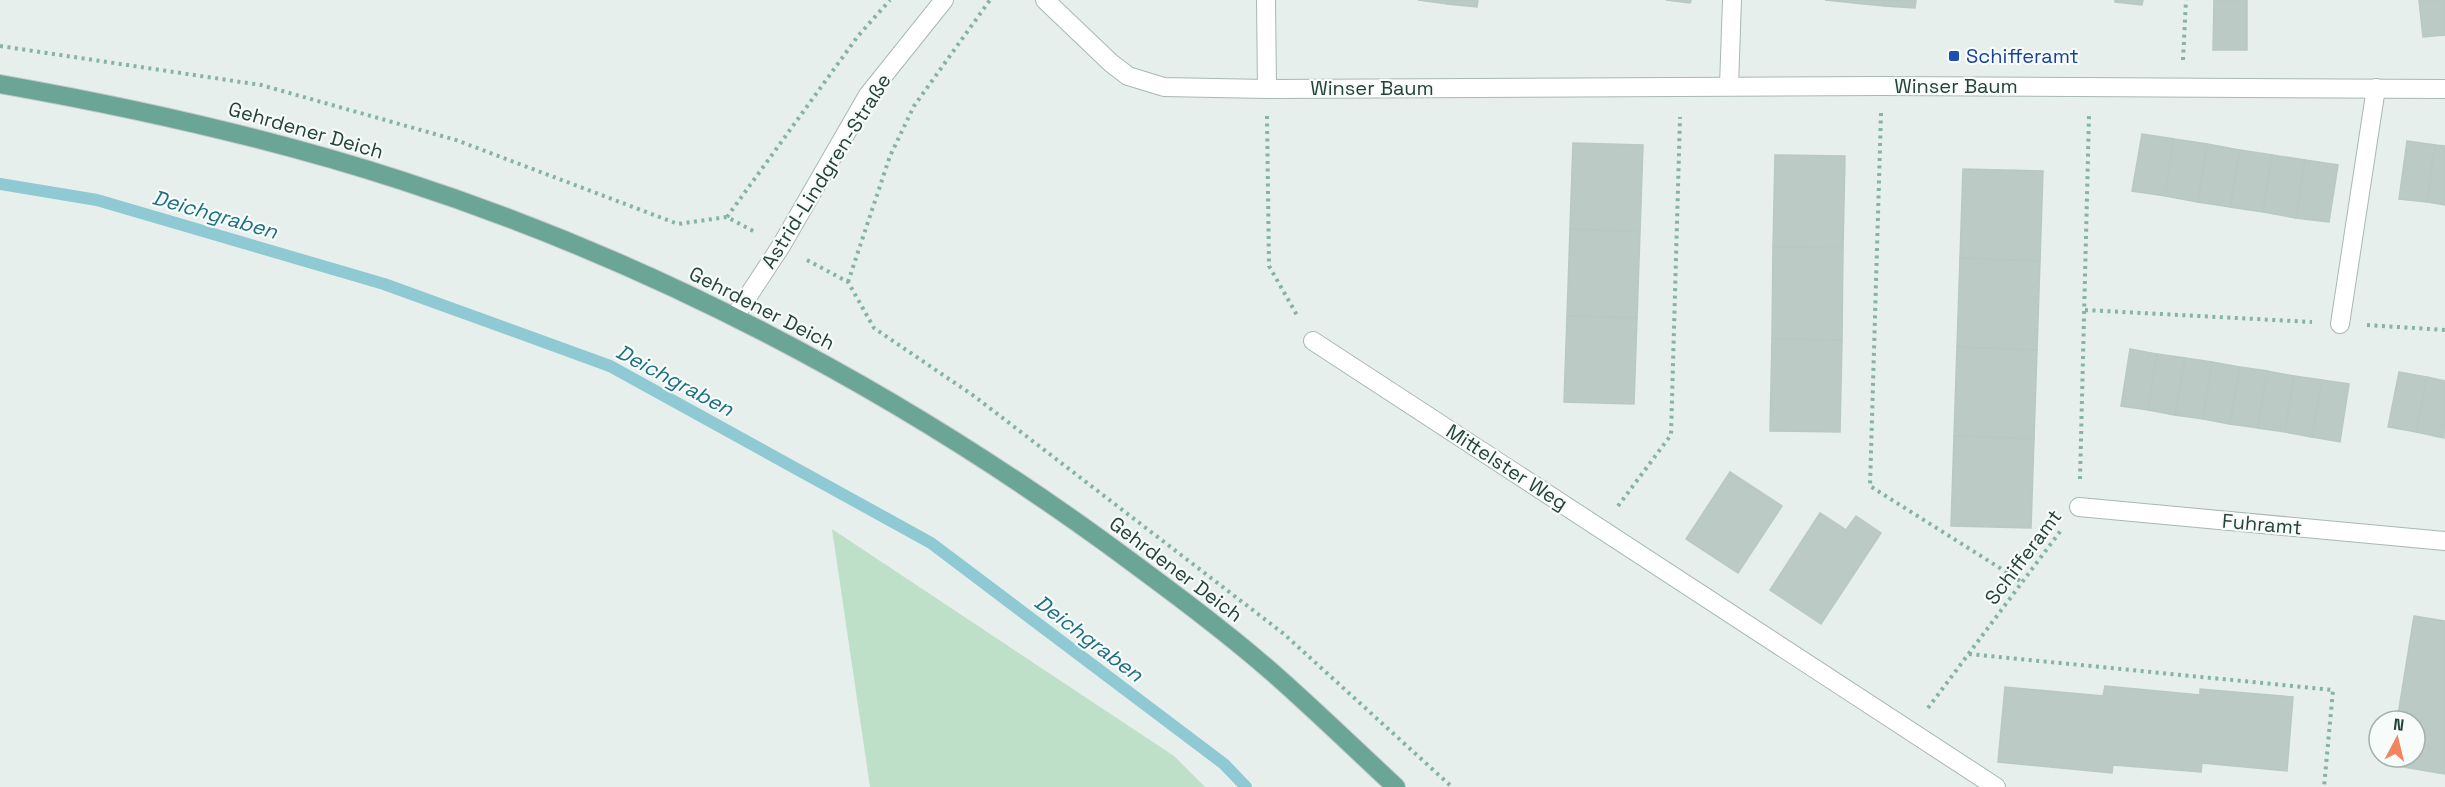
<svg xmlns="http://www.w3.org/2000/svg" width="2445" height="787" font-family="'Space Grotesk',sans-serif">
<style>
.green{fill:#bfe0c8}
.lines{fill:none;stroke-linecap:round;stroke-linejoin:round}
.stream{stroke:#8ec9d4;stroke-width:12}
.building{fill:#bbcac4;stroke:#b8c9c2;stroke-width:1.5}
.minor-casing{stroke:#a8b8b2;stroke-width:20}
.major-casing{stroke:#c2cac8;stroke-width:20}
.path{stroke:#86b3a5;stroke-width:4;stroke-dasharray:3 4.5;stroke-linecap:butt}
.minor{stroke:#fff;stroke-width:18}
.major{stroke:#6aa596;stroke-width:18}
.transit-dot{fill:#1a4fb4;stroke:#f7fbf9;stroke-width:2}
.labels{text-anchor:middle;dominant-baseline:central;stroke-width:4.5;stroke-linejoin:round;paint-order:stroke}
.transit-label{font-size:20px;fill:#164399;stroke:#f7fbf9;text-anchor:start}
.street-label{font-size:20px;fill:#24423a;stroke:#f7fbf9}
.water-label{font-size:21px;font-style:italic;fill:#1c6f80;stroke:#f7fbf9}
</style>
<rect width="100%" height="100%" fill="#e6efeb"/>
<path class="green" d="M832,529L1174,756L1205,787H870Z"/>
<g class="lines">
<path class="stream" d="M0,184L97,200L384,284L610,366L931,543L1224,764L1246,787"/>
</g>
<g class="building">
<path d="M1418,0H1447V4Z"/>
<path d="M1447,0H1478L1477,7L1447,4Z"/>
<path d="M1666,0H1691L1690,3Z"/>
<path d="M1825,0H1854V3Z"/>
<path d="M1854,0H1885L1884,6L1854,3Z"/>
<path d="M1885,0H1916L1915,8L1884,6Z"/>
<path d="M2115,0H2143L2142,5L2115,2Z"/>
<path d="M2214,0H2247V50H2213Z"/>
<path d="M2419,0H2445V35L2423,37Z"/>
<path d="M2142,134L2174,139L2165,196L2132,191Z"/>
<path d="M2174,139L2207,144L2198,202L2165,196Z"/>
<path d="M2407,141L2435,145L2427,202L2399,199Z"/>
<path d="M1573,143L1643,145L1640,232L1570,229Z"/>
<path d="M2207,144L2240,150L2230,207L2198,202Z"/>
<path d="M2435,145L2445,146V205L2427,202Z"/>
<path d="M2240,150L2272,155L2263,212L2230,207Z"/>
<path d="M1775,155L1845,156L1843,248L1773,247Z"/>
<path d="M2272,155L2305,160L2296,218L2263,212Z"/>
<path d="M2305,160L2338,165L2329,222L2296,218Z"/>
<path d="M1963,169L2043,171L2040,261L1960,258Z"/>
<path d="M1570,229L1640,232L1637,318L1567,316Z"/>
<path d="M1773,247L1843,248L1842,340L1772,339Z"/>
<path d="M1960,258L2040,261L2037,350L1957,347Z"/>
<path d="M1567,316L1637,318L1634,404L1564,402Z"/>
<path d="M1772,339L1842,340L1840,432L1770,431Z"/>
<path d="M1957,347L2037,350L2034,439L1954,436Z"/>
<path d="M2130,349L2157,354L2148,410L2121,406Z"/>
<path d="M2157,354L2185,358L2175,415L2148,410Z"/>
<path d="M2185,358L2212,362L2203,419L2175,415Z"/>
<path d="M2212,362L2240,367L2230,424L2203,419Z"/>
<path d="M2240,367L2267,371L2258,428L2230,424Z"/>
<path d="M2267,371L2294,376L2285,432L2258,428Z"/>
<path d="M2399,372L2427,377L2416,432L2388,427Z"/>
<path d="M2294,376L2322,380L2312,437L2285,432Z"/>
<path d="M2427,377L2445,381L2444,438L2416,432Z"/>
<path d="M2322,380L2349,384L2340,442L2312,437Z"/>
<path d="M1954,436L2034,439L2031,528L1951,526Z"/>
<path d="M1730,472L1782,506L1738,573L1686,539Z"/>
<path d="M1820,513L1846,530L1856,516L1881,533L1821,624L1770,590Z"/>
<path d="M2414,616L2445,621V774L2391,765L2392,757H2415V721H2397Z"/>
<path d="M2105,686L2200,695V689L2293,697L2287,771L2202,763L2201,772L2113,765L2112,773L1998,762L2005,687L2103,696Z"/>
</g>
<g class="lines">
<g class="minor-casing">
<g id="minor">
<path d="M1045,0L1111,63L1128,76L1164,87L1267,89L1882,86L2445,89"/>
<path d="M1266,0L1267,89"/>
<path d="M1729,86L1732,0"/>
<path d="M735,316L781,246L868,95L944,0"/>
<path d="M2340,324L2376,88"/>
<path d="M1313,341L1996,787"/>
<path d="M2079,507L2445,541"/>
</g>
</g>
<g class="major-casing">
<path id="major" d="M0,84C136,108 271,138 403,181C653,262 890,387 1103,541C1160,583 1219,626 1273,673C1315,710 1355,749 1396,787"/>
</g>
<g class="path">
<path d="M0,46L261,85L456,140L678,224L727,217L755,232"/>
<path d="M2183,60L2186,0"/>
<path d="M1881,113L1870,486L2022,582"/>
<path d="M1267,116L1269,266L1298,317"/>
<path d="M727,217L858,36L890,0"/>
<path d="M807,260L848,282L874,328L974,396L1284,634L1452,787"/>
<path d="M848,282L890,156L914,106L990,0"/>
<path d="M2085,310L2312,322"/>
<path d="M2367,325L2445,330"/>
<path d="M2080,479L2089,115"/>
<path d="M1618,506L1671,435L1680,117"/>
<path d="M1969,654L2333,690L2324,787"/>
<path d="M1928,708L2062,529"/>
</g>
<use href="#minor" class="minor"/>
<use href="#major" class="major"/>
</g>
<rect class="transit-dot" x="1948" y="50" width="12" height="12" rx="3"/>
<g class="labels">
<g class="transit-label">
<text x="1966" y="56">Schifferamt</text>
</g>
<g class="street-label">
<text x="1956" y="86">Winser Baum</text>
<text x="1372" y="88">Winser Baum</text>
<text transform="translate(306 130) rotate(16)">Gehrdener Deich</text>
<text transform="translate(826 171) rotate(-58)">Astrid-Lindgren-Straße</text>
<text transform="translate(762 308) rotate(27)">Gehrdener Deich</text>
<text transform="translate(1507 467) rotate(33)">Mittelster Weg</text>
<text transform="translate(2262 524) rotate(5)">Fuhramt</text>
<text transform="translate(2023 557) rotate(-53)">Schifferamt</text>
<text transform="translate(1176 569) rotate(37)">Gehrdener Deich</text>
</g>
<g class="water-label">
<text transform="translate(215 214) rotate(16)">Deichgraben</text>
<text transform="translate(675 380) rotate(28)">Deichgraben</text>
<text transform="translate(1089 638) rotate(37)">Deichgraben</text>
</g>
</g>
<g transform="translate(2397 739) rotate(7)"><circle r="28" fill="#f7fbf9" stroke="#a3b1ad" stroke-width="1.5"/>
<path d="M0-4.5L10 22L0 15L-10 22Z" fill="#f4845f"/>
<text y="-9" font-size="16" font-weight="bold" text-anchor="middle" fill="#24423a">N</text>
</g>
</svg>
